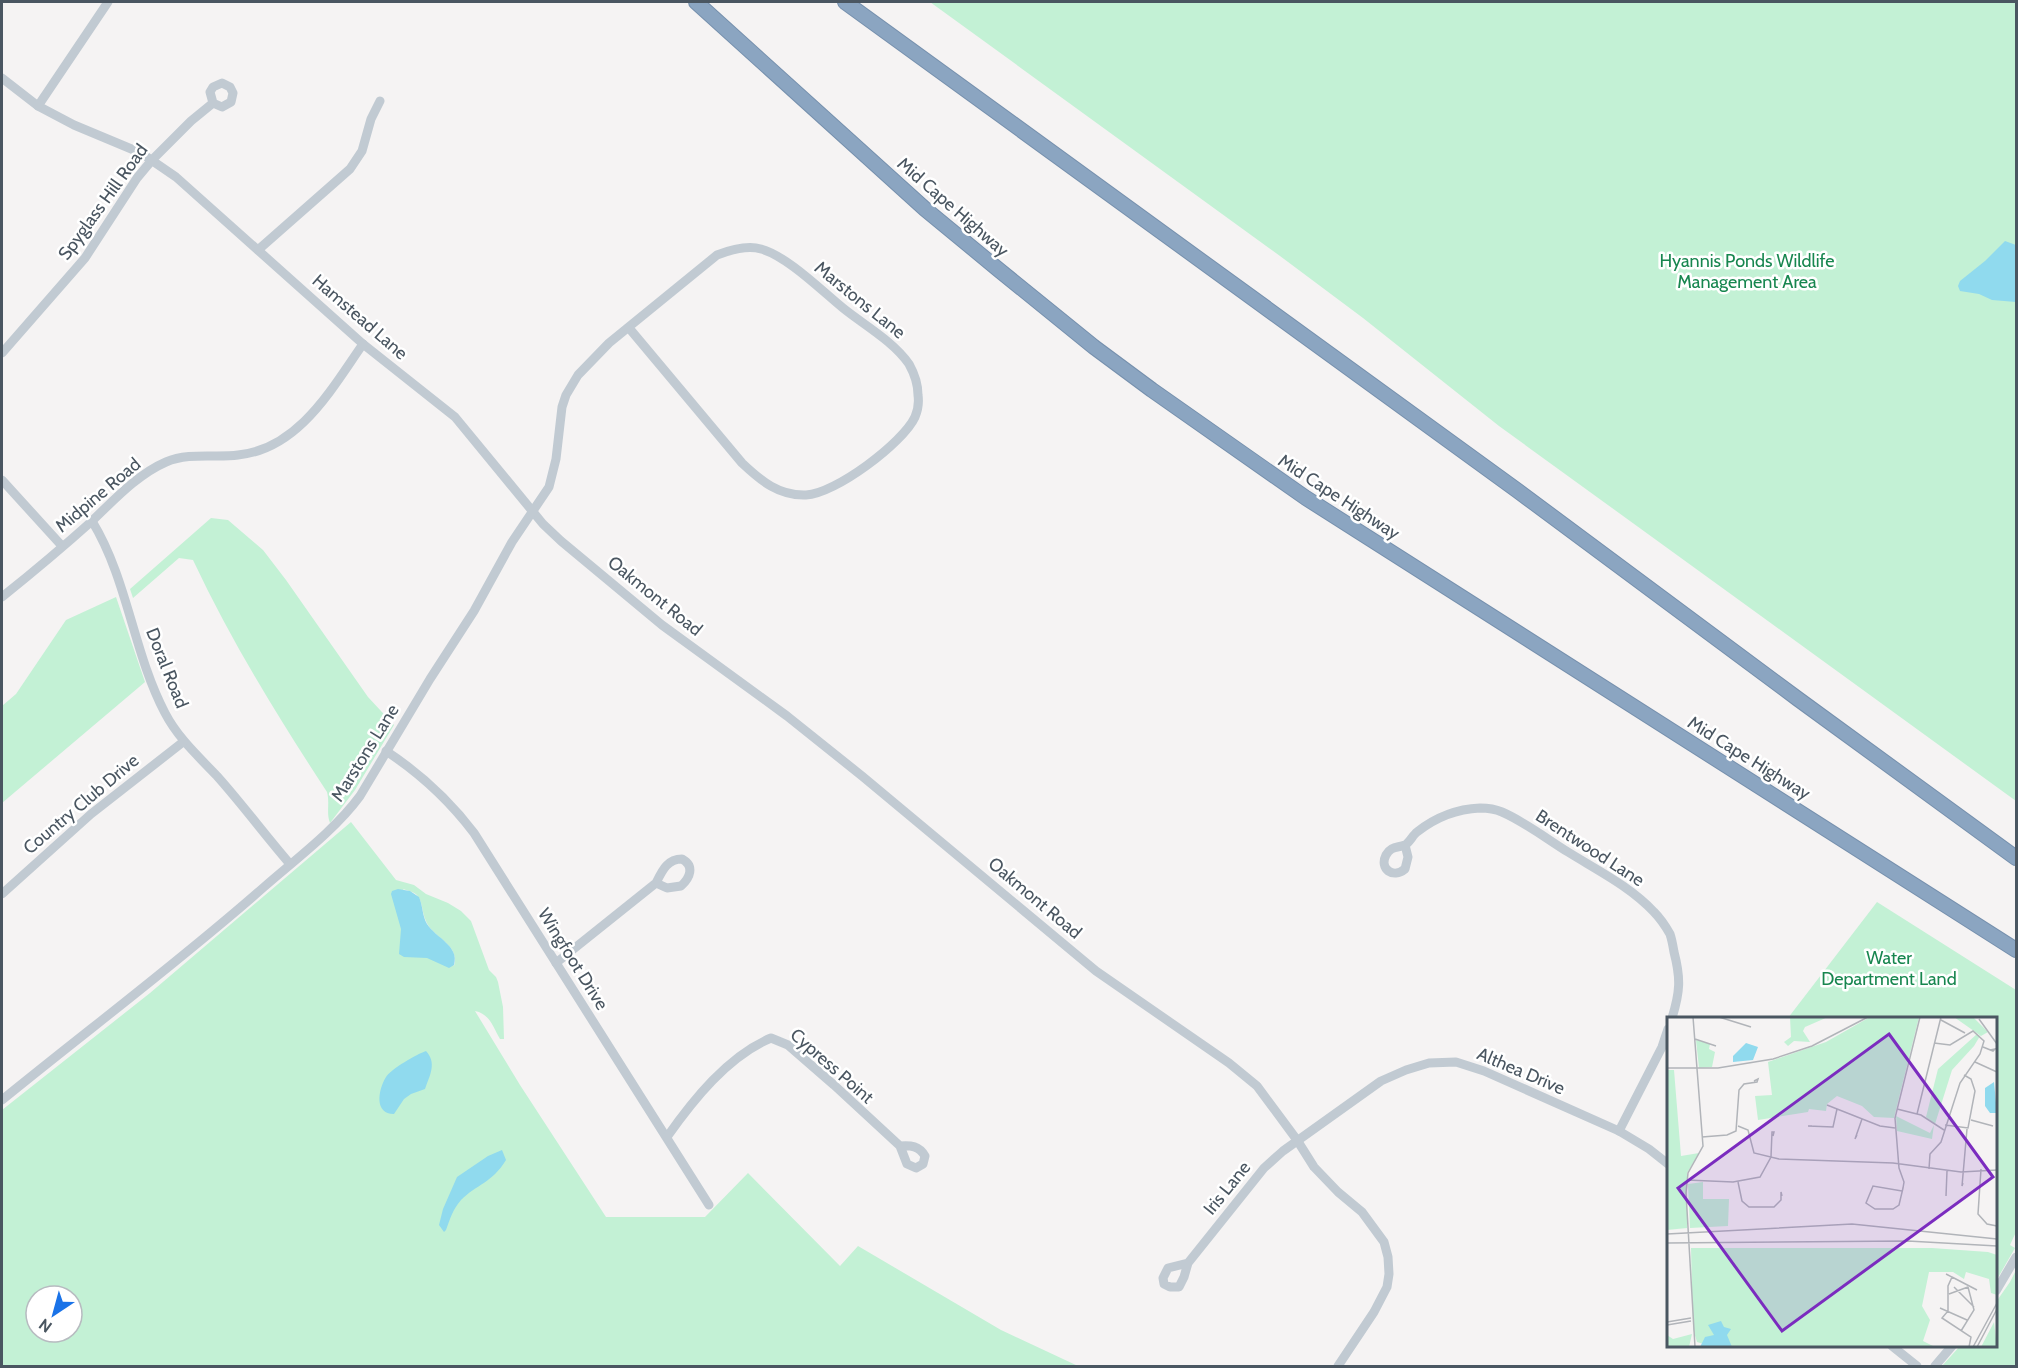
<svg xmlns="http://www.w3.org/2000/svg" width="2018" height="1368" font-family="Cabin,sans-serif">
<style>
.green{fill:#c3f1d5;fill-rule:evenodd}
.water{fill:#90daee}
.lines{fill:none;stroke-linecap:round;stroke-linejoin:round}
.highway-casing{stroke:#7690ad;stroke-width:16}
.minor{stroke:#c1cad2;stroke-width:9}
.highway{stroke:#8ba5c1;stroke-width:14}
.labels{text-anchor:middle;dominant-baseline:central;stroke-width:5;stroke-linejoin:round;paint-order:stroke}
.street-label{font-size:18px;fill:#4a5661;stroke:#fff}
.park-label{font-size:18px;fill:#17864f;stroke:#fff}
.inset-road{fill:none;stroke:#b1b4b9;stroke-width:1.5}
.view{fill:#7b2cbf;fill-opacity:0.15;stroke:#7b2cbf;stroke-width:3}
.inset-edge{fill:none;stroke:#4a5661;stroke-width:3}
</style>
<rect width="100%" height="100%" fill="#f5f3f3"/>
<g class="green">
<path d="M930,2H2016V801L1499,426L1363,318L1280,256Z"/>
<path d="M211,518L228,520L263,550L286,580L368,697L394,725L355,790L330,823C326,813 330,803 327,792C278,717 231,641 193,560L179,558L133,598L130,589Z"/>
<path d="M116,597L145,682L2,803V706L16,694L66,620Z"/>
<path d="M351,822L396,880L414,885L426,894L448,903L461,911L471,921L489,970L496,977L498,982L503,1007L504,1039H500C493,1027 490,1014 475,1011L520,1085L606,1217H705L748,1173L840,1266L858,1246L1001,1330L1078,1366H2V1110L150,993ZM403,889C409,891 416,892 419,898C423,905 422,915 428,925C437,939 460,946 454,966ZM36,1296H72V1332H36Z"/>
<path d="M1877,902L2016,990V1232L2010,1245L2015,1248L1996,1281V1018H1788Z"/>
<path d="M2016,1270V1366H1942L1960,1346H1996V1302L2010,1282Z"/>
</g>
<g class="water">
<path d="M2005,241L2016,245V302L1992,300L1979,294L1960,291L1958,286L1960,281L1985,261Z"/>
<path d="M398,889L410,891L419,897C423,906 422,915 427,924C436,938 460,946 454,965L449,968L427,958L404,957L399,954L401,929L391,894L392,891Z"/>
<path d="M426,1051C437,1063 430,1075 425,1089L411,1094L404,1099L394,1114C374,1114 378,1090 386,1077C391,1069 417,1054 426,1051Z"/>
<path d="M502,1150L506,1160C492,1183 477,1184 461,1200C453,1209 450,1219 446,1230L444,1232L439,1225L443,1209L457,1177L488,1156Z"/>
</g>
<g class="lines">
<g class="highway-casing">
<g id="highway">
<path d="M696,2L925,209L999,270L1094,347L1152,390L1306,498L2016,950"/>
<path d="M845,2L1518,491L1798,699L2016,858"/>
</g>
</g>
<g class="minor">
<path d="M2,78L38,106L74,125L141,153L176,177L363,344L455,417L543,524L561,541L662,625L787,716L862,776L1096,971L1229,1063L1257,1086L1297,1140L1314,1167L1338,1192L1362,1212L1384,1242L1388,1257L1389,1274L1387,1287L1374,1312L1338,1366"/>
<path d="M38,106L108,2"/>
<path d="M258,250L350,169L362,151L371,119L380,101"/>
<path d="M2,353L85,258L137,178L152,160L191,121L213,103L210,92L213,87L222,83L230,87L233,93L231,102L222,107L213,103"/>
<path d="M2,480L62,546"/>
<path d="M92,521C128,580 133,652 165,713C178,738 198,756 217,776C242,804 265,835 290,864"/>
<path d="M2,597C32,573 63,547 92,521C114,500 138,474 166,462C189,452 215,458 238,455C299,449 332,388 363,344"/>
<path d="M386,751C421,774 449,800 474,833L709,1205"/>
<path d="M1405,845L1408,857L1405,869C1393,879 1379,869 1386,855C1391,846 1397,848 1405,845C1409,843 1413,835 1417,832C1436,817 1456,809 1480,808C1487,808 1495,809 1502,812C1525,822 1547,839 1568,852C1597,870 1631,887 1654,912C1660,918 1666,927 1670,934C1672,940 1673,946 1674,952C1681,979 1680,992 1672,1018"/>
<path d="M2,894L91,814L183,742"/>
<path d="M556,963L656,883C662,871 667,859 682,859C695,866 690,878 681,886L667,888L656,883"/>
<path d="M2,1100C89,1029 179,962 264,887C296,859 335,830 360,796L430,679L474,611L512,542L549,487L556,459L562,407L566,395L578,375L609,343L717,255C730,250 747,245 761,249C787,256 822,291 843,308C864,325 893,341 909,364C914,373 918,385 918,395C919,402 918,410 915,417C903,443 835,494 806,495C779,496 761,481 742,463L629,328"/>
<path d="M1619,1131L1662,1047L1668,1029"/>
<path d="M667,1137C693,1100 728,1056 771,1038L788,1045L834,1085L900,1146L907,1164L916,1168L923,1164L925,1156C919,1146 911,1145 900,1146"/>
<path d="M1188,1263L1168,1268L1163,1278L1164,1284L1170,1287H1179L1184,1277L1188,1263L1264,1168L1283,1151L1381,1081L1406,1070L1429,1063L1456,1062L1484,1071L1619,1131L1649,1149L1668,1164"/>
<path d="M1996,1291L2016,1257"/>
<path d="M1892,1346L1917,1366"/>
<path d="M1935,1366L1952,1346"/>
</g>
<use href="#highway" class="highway"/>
</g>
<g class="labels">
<g class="street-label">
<text transform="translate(103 202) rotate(-54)">Spyglass Hill Road</text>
<text transform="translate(953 207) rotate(41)">Mid Cape Highway</text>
<text transform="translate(860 300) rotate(39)">Marstons Lane</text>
<text transform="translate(360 317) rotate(41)">Hamstead Lane</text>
<text transform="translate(98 495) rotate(-40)">Midpine Road</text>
<text transform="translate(1339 497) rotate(33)">Mid Cape Highway</text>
<text transform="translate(655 596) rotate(39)">Oakmont Road</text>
<text transform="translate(167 668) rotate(68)">Doral Road</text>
<text transform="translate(365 753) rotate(-58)">Marstons Lane</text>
<text transform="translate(1749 758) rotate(32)">Mid Cape Highway</text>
<text transform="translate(81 804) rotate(-40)">Country Club Drive</text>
<text transform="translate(1590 848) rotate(33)">Brentwood Lane</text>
<text transform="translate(1035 898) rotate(40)">Oakmont Road</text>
<text transform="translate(573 959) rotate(58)">Wingfoot Drive</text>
<text transform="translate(832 1066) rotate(41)">Cypress Point</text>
<text transform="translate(1521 1071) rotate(23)">Althea Drive</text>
<text transform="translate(1227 1188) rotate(-51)">Iris Lane</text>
</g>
<g class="park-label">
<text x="1747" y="261">Hyannis Ponds Wildlife<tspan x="1747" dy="21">Management Area</tspan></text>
<text x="1889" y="958">Water<tspan x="1889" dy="21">Department Land</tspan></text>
</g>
</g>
<g transform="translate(1667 1017)">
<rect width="330" height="330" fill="#f5f3f3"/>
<path d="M123,0H161L138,10L136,14L143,25L127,24L121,29L117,25L124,20ZM203,0H252L227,101L207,100L195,89L170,79L160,87L159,94L142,92L141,95L91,103L88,79L105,78L101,45L159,25ZM287,0H306L321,15L314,19ZM310,17L313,19L307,29L285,53L268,107L259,100L271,52ZM29,23L43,27L42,32L48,35L45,50L32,51ZM0,53H7L14,139L32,136L20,156V211L0,213ZM229,99L263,116L267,108L265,122L230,114ZM36,165V182H62L61,209L23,211L21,167ZM24,231H265L321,235L330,238V278L324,276L322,262L299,255L297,262L286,255H262L255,289L263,303L256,324L268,330H46L30,325L26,312ZM327,305L330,330H314L325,309ZM25,317L22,330H0V318L6,322Z" fill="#c3f1d5"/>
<path d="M79,26L91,30L86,43L66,45V39ZM327,65L330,96H323L318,89V71ZM54,304L57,310L64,312L60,318L65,330H33L38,320L47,318L41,308Z" fill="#90daee"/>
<path class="inset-road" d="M26,0L36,129L21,156L19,176L28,330M52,0L84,10M312,2L330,27M274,3L298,16M28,22L49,29M316,30L326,34L328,32L323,33M308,45L330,55M0,51H51L106,42L145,29L201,0M160,88L213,109L228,111M230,92L254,98L277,113M250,97L274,0M304,103L326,109M278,108L301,111L308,74L304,62L297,58M71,109L81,113L87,136L112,142L226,146L294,155L330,153M145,109H141L166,110L170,92M190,118L188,122L195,102M35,120L60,118L69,114L72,73L77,67L90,65L91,62L87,64M262,152L263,137L274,125L293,66L313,37L317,24L306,14L283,28L267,26M314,152L311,197L320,207L330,209M20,163L66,165L93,160L104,140L105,115H107L106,119M71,165L75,184L82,190H107L114,183V175L115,179M296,166L295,169L300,112M235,174L206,169L199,186L208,192H226L232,188L236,171L237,165L232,151L228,101L253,0M279,179L280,154M0,217L185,207L330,222M0,226L241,224L330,229M279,257L285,260L281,269V294L275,301L304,320L302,330M285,260L310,273M287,270L307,290M282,277L301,270M273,291L300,303M0,305L24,301M0,308L24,304M294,314L307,293L301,270M306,330L330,286M310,330L330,292"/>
<path class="view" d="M222,17L326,160L115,314L11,171Z"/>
<rect width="330" height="330" class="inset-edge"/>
</g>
<rect width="2018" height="1368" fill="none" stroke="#4a5661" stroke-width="6"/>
<g transform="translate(54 1314) rotate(216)"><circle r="28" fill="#ffffff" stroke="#b7bbc0" stroke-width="1.5"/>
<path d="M0-4.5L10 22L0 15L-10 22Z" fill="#1a73e8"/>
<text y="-9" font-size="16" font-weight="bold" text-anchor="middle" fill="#4a5661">N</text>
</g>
</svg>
